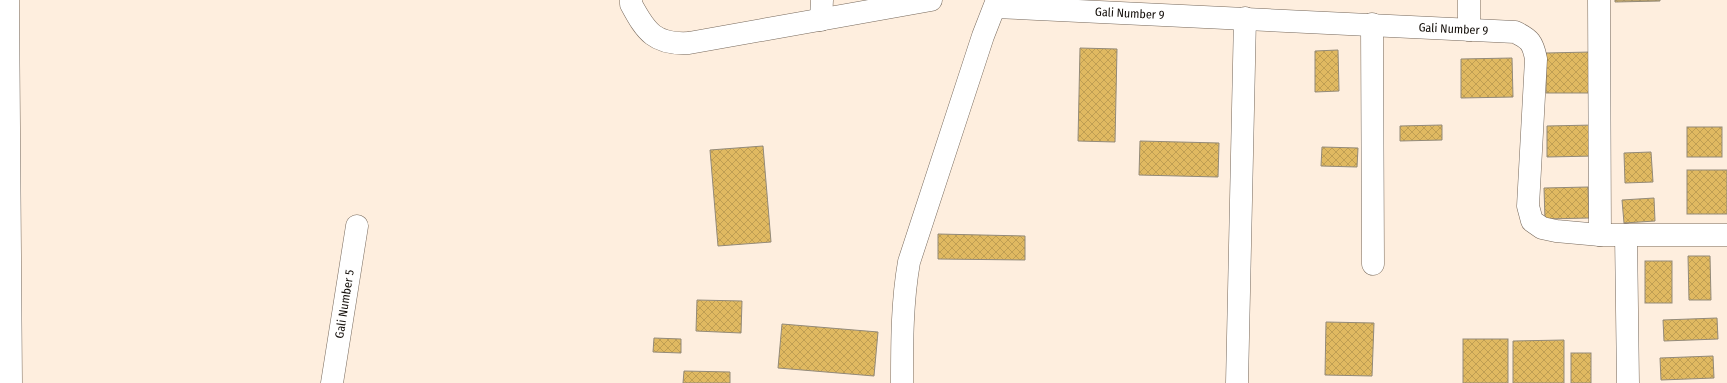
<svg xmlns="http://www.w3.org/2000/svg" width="1727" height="383" font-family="'Fira Sans Condensed',sans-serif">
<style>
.building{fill:url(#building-cross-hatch);stroke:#938a79}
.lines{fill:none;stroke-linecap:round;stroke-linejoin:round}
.minor-casing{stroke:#76685b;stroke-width:23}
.minor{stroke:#fff;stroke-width:22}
.labels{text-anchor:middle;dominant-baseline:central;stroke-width:3;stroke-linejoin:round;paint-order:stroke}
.street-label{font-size:12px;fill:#120d08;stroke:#fefefe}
</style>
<defs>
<pattern id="building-cross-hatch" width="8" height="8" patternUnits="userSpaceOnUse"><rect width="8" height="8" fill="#e0b961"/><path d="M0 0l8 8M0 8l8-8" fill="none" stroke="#bf9e53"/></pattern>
</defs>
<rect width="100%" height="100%" fill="#feeede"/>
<g class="building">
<path d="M1615,0H1660V1L1615,2Z"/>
<path d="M1080,48L1117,49L1115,142L1078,141Z"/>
<path d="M1338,50L1339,91L1315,92V51Z"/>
<path d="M1591,52V93H1546V53Z"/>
<path d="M1512,58L1513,97L1461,98V59Z"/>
<path d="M1442,125V140L1400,141V126Z"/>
<path d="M1594,125L1595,156L1547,157V126Z"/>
<rect x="1687" y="127" width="35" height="30"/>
<path d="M1140,141L1219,143L1218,177L1139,175Z"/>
<path d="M763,146L771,242L718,246L710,150Z"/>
<path d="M1322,147L1358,148L1357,167L1321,166Z"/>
<path d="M1651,152L1653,182L1625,183L1624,153Z"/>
<rect x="1687" y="170" width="40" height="44"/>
<path d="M1588,187L1589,218L1545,219L1544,188Z"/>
<path d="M1654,198L1655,221L1624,223L1622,200Z"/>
<path d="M938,234L1025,236V260L938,259Z"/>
<path d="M1688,256H1710L1711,300H1689Z"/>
<rect x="1645" y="261" width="27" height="42"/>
<path d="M697,300L742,301L741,333L696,331Z"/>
<path d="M1717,318L1718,339L1664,341L1663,320Z"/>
<path d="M1326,322L1374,323L1372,376L1325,375Z"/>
<path d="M782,324L878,332L874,376L778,368Z"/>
<path d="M654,338L681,339V353L653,352Z"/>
<rect x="1463" y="339" width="45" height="44"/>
<path d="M1564,340V383H1513V341Z"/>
<rect x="1571" y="353" width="20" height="30"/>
<path d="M1713,356L1714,378L1661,380L1660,358Z"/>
<path d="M684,371L730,372V383H683Z"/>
</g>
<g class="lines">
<g class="minor-casing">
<g id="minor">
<path d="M8,0L11,383"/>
<path d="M631,0V4C646,32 655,45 689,43L931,0"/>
<path d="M1599,0L1600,235"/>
<path id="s1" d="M995,7L1515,32C1530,39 1533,43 1536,59L1528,206L1532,221L1542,228L1556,231L1600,235H1727"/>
<path d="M821,20L822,0"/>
<path d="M1372,24L1373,264"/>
<path d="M1469,30V0"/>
<path d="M1626,235L1628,383"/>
<path id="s2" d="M332,383L357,226"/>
<path d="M902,383C902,342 902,302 909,262L983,36L997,0"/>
<path d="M1237,383L1245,18"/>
</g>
</g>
<use href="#minor" class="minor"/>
</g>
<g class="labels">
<g class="street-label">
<text stroke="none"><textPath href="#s1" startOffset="135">Gali Number 9</textPath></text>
<text stroke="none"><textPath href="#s1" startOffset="459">Gali Number 9</textPath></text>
<text stroke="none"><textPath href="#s2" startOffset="80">Gali Number 5</textPath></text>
</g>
</g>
</svg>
